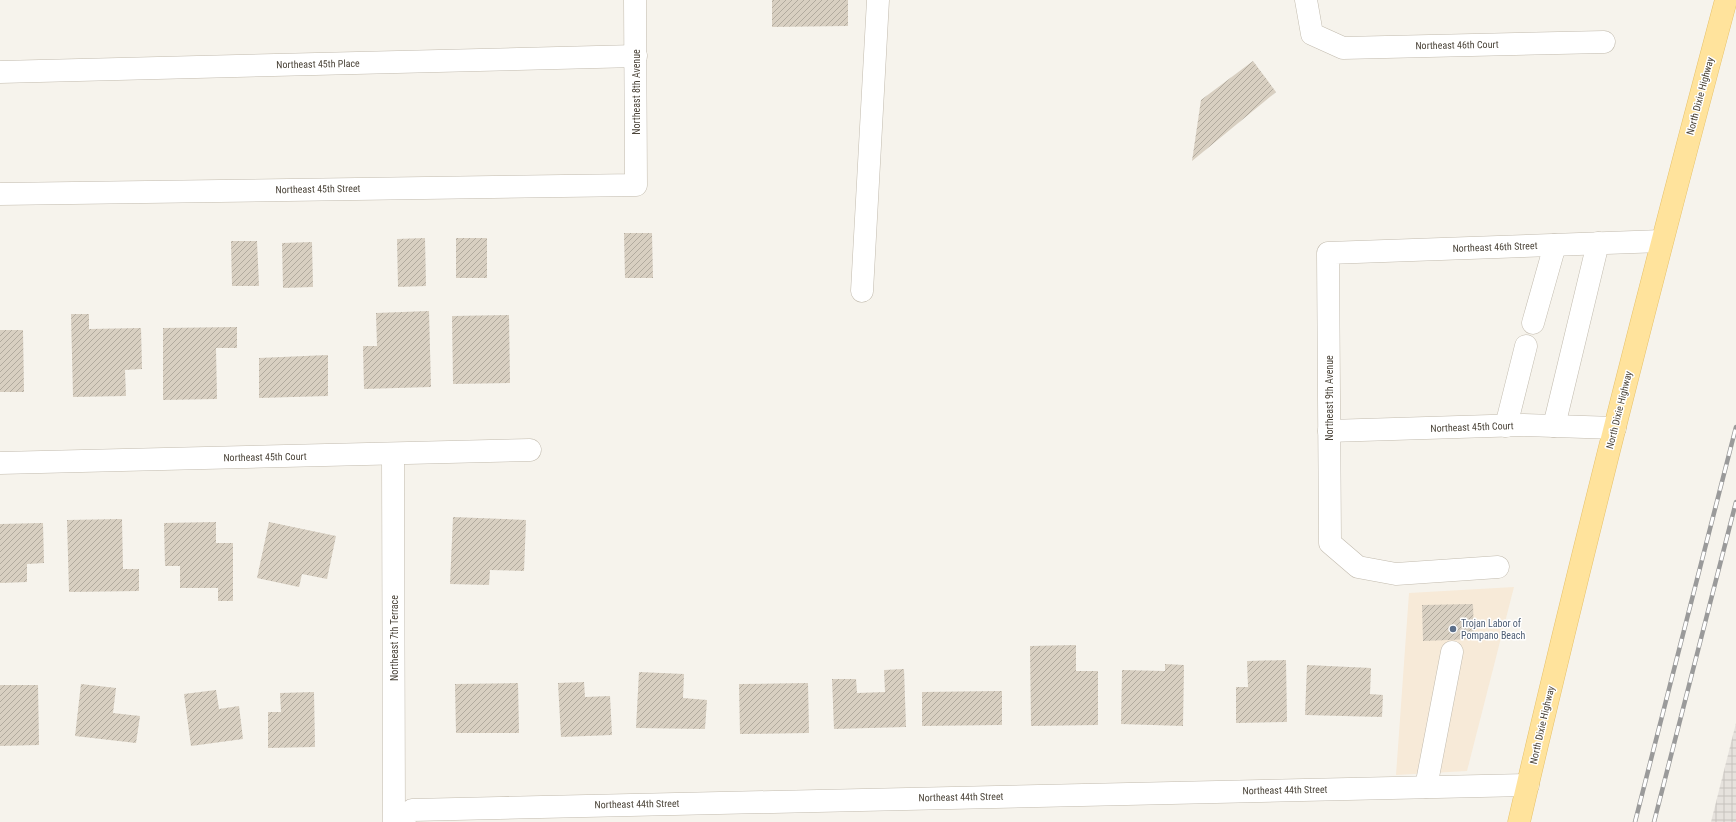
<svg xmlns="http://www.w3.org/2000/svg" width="1736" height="822" font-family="'Roboto Condensed',sans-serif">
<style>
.commercial{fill:#f7ead8}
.industrial{fill:url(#industrial-grid)}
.building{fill:url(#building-hatch)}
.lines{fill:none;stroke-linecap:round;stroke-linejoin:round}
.minor-casing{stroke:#c2bbae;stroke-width:23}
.major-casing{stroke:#e6c16a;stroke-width:23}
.minor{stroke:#fff;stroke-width:22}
.major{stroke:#ffe39c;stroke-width:22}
.rail-casing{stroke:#9a9a9a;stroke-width:4.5}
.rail{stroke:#fff;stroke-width:3;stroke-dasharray:9;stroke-linecap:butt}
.service-dot{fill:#5c6f8a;stroke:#fff;stroke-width:1.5}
.labels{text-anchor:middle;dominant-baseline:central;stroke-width:3;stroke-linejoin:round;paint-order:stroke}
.street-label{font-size:10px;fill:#4b4439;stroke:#fff}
.service-label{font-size:10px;fill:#4e5e75;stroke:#fff;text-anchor:start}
</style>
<defs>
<pattern id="industrial-grid" width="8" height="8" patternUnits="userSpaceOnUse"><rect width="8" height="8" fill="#e6e2dd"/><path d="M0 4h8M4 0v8" fill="none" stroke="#c7c3be"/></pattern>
<pattern id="building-hatch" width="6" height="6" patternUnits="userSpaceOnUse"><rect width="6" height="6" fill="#d8cfc1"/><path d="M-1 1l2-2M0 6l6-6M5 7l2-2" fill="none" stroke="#b1aa9e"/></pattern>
</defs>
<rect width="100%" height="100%" fill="#f6f3ec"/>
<path class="commercial" d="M1514,587L1467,771L1396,775L1409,593Z"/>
<path class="industrial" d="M1736,723V822H1711Z"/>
<g class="building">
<path d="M772,0H848V26L772,27Z"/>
<path d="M1253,61L1276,92L1192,161L1201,100Z"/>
<path d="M624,233H652L653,278H625Z"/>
<path d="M425,238L426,286L398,287L397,239Z"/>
<rect x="456" y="238" width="31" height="40"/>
<path d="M231,241H257L259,286H232Z"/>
<path d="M312,242L313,287L283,288L282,243Z"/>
<path d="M429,311L431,387L364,389L363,346H377L376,313Z"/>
<path d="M71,314H89V329L141,328L142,369L125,370L126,396L73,397Z"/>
<path d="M509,315L510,383L453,384L452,316Z"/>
<path d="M237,327V348H216L217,399L163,400V328Z"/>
<path d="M0,330H23L24,392H0Z"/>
<path d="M328,355V396L259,398V358Z"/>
<path d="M453,517L526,520L524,571L490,570L489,585L450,584Z"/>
<path d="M122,519L123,569H139V591L69,592L67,520Z"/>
<path d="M216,522V543H233V601H218V588H180V566H165L164,523Z"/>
<path d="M269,522L336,536L327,579L302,574L299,587L257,578Z"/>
<path d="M43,523L44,563L27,564V582L0,583V524Z"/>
<path d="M1473,604L1474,639L1423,641L1422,605Z"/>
<path d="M1076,645V671H1098V725L1031,726L1030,646Z"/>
<path d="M1286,660L1287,722L1236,723V687H1248L1247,661Z"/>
<path d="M1165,664L1184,665L1183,726L1121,724L1122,670L1165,671Z"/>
<path d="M1307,665L1371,668L1370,694L1383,695L1382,717L1305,715Z"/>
<path d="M904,669L906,727L834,729L832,679H856L857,693L885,692L884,670Z"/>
<path d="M639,672L684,674L683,698L707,700L705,729L636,728Z"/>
<path d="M584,682L585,697L610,696L612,735L561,737L558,683Z"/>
<path d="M518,683L519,733H456L455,684Z"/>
<path d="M808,683L809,733L740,734L739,684Z"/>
<path d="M81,684L116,688L113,713L140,716L136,743L75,736Z"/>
<path d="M0,685H38L39,745L0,746Z"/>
<path d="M216,690L219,709L239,706L243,739L191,746L184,694Z"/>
<path d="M1002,691V725L922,726V692Z"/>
<path d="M314,692L315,747L268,748V712H281L280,693Z"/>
</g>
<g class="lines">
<g class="minor-casing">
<g id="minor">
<path d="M1306,0L1312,34L1343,48L1604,42"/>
<path d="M0,72L636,56"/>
<path d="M0,194L636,185L635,0"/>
<path d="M862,291L878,0"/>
<path d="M1533,323L1555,245"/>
<path d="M1506,426L1526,346"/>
<path d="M1554,426L1598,243"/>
<path d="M1329,431L1523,425L1615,428"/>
<path d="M393,454L394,822"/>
<path d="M0,463L530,450"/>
<path d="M1498,567L1396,574L1358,567L1330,543L1328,253L1662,241"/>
<path d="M1426,787L1452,652"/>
<path d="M399,822L412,810L1528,785"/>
</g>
</g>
<g class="major-casing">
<path id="major" d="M1519,822C1583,547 1653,273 1726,0"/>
</g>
<use href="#minor" class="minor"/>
<use href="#major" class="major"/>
<g class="rail-casing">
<g id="rail">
<path d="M1635,822L1736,427"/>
<path d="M1654,822L1736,502"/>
</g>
</g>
<use href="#rail" class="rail"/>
</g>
<circle class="service-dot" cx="1453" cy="629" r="4"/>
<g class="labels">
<g class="street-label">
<text transform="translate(1457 45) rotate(-1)">Northeast 46th Court</text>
<text transform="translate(318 64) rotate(-1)">Northeast 45th Place</text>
<text transform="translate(636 92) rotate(-90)">Northeast 8th Avenue</text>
<text transform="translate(1700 96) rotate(-75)">North Dixie Highway</text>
<text transform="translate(318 189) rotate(-1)">Northeast 45th Street</text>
<text transform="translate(1495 247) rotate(-2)">Northeast 46th Street</text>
<text transform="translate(1329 398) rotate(-90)">Northeast 9th Avenue</text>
<text transform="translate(1619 410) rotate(-76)">North Dixie Highway</text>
<text transform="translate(1472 427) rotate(-2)">Northeast 45th Court</text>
<text transform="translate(265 457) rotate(-1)">Northeast 45th Court</text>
<text transform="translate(394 638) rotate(-90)">Northeast 7th Terrace</text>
<text transform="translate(1542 725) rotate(-77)">North Dixie Highway</text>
<text transform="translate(1285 790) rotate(-1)">Northeast 44th Street</text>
<text transform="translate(961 797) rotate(-1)">Northeast 44th Street</text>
<text transform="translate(637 804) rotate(-1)">Northeast 44th Street</text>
</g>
<g class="service-label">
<text x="1461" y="623">Trojan Labor of<tspan x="1461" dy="12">Pompano Beach</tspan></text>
</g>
</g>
</svg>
